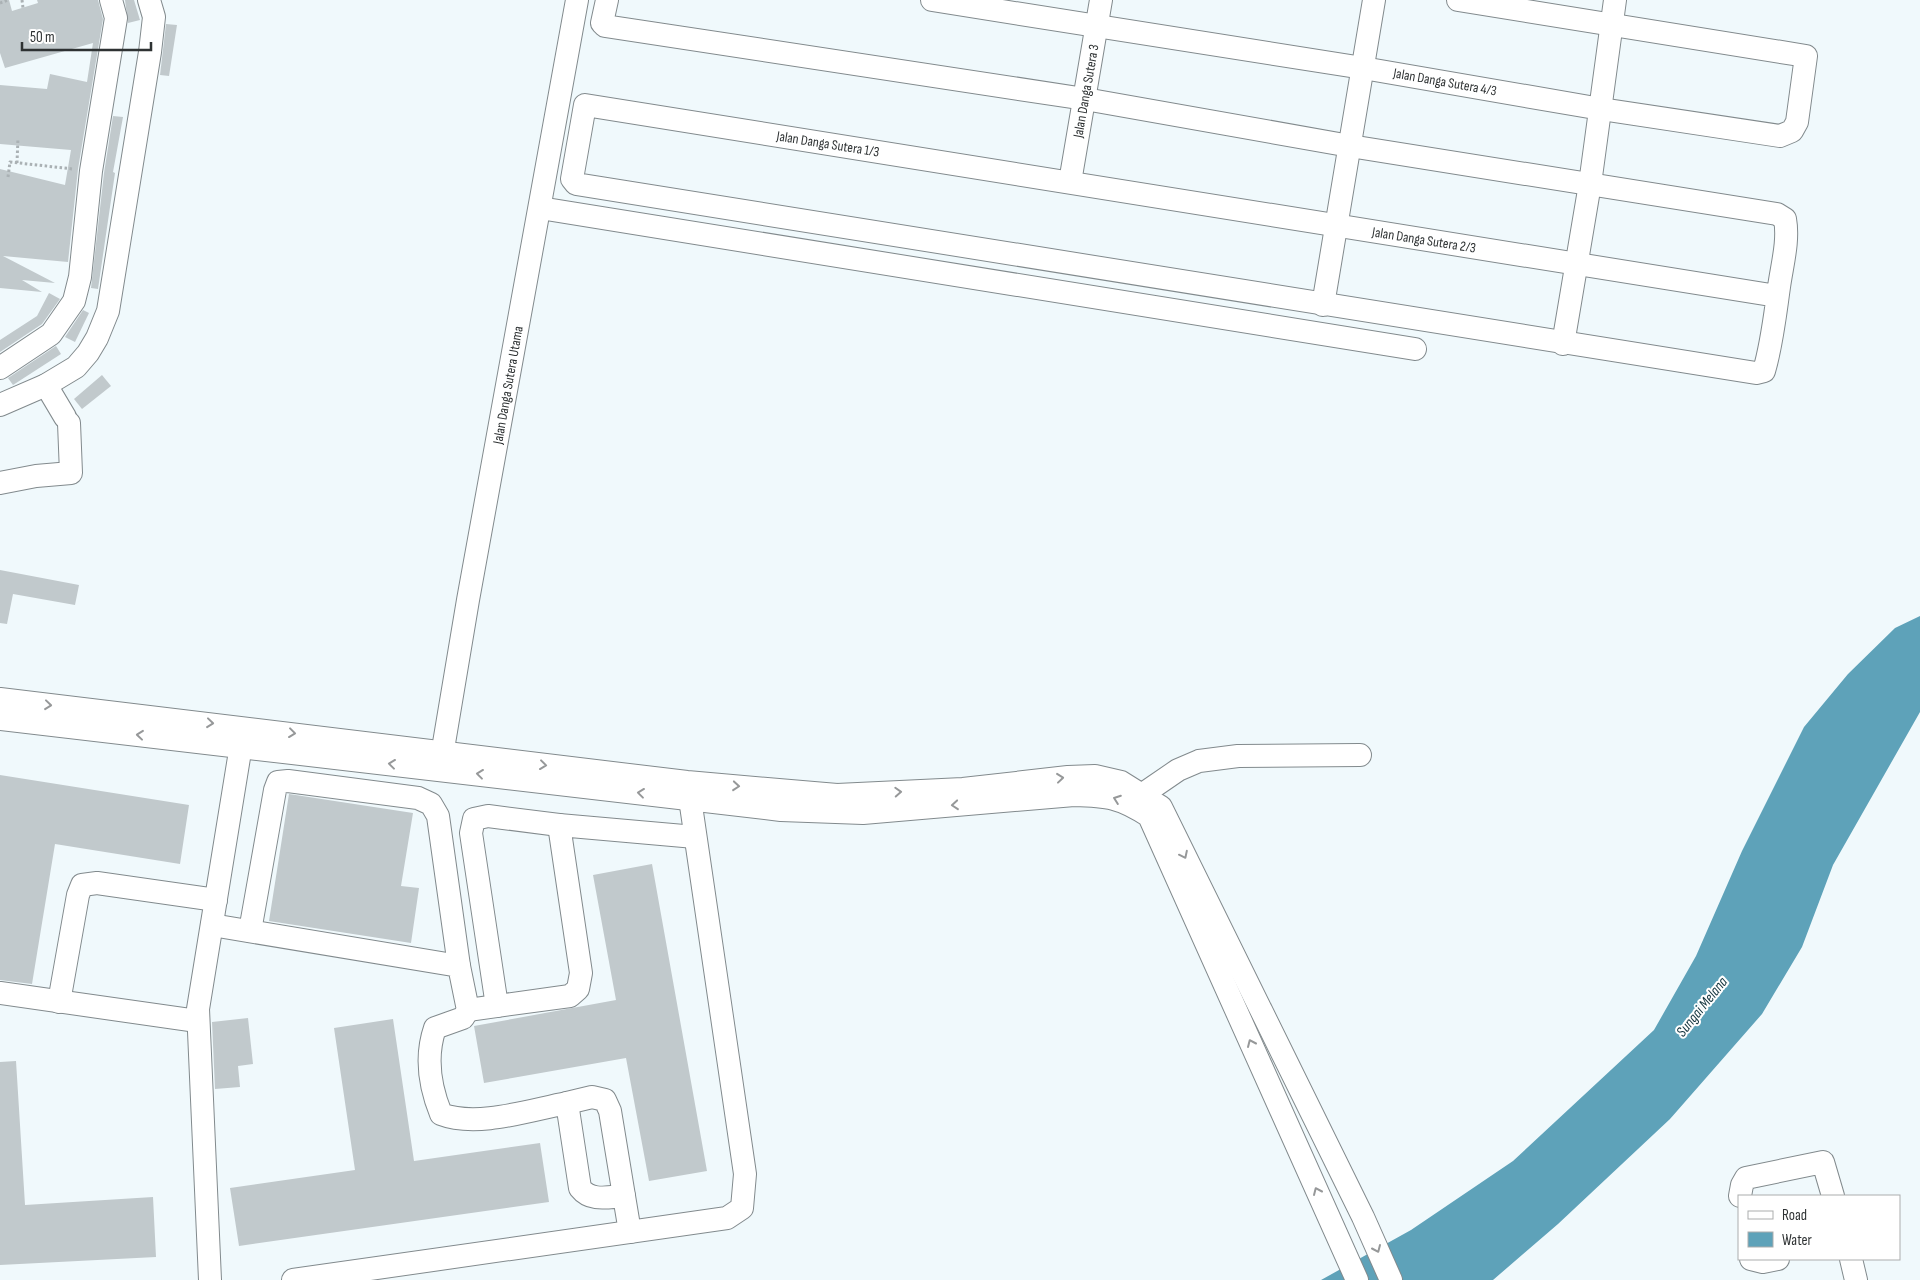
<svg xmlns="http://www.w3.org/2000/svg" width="1920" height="1280" font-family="'Sofia Sans Condensed',sans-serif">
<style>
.water{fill:#5ea2b9}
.building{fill:#c1c9cc}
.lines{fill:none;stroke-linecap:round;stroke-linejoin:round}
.minor-casing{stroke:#828a8d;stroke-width:24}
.path{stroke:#aab1b4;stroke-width:3;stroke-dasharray:2.5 2.5;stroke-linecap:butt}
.minor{stroke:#fff;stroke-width:22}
.oneway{stroke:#969899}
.labels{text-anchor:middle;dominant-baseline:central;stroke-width:4;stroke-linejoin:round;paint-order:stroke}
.street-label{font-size:14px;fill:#2e3233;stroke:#fff}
.water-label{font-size:15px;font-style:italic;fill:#13343e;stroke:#fff}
</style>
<rect width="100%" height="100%" fill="#f0f9fc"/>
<path class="water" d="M1920,616V712L1833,865L1802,947L1762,1014L1670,1119L1558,1224L1493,1280H1321L1411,1230L1513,1161L1654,1030L1696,956L1742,851L1804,727L1848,674L1895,628Z"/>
<g class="building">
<path d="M0,0H9L12,11L38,3L37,0H98L103,19L78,169L68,262L3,256L55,283L22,280L42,292L0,288V169L65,185L71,150L0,144V85L47,89L50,74L87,82L93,43L5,68L0,53Z"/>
<path d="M125,0H134L140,20L128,23Z"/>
<path d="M166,24L177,25L169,76L160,75Z"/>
<path d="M113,116L123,117L113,172L115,173L98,289L91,288L104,173Z"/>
<path d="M49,293L60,299L42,324L0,352V340L37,316Z"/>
<path d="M83,310L89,313L75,342L65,337Z"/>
<path d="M56,346L61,354L13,385L8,378Z"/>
<path d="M102,375L111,386L82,409L74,399Z"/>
<path d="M0,570L79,585L75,605L13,594L7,624L0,623Z"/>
<path d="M0,775L189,805L180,864L55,844L32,984L0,980Z"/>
<path d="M289,794L413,813L401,886L419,888L411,943L269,921Z"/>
<path d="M652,864L707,1171L649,1181L626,1058L484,1083L474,1026L616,1000L593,875Z"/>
<path d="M248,1018L253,1064L238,1066L240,1087L215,1089L212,1022Z"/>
<path d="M393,1019L414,1161L540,1143L549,1202L239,1246L230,1188L355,1170L334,1028Z"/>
<path d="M16,1061L25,1205L153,1197L156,1257L0,1265V1062Z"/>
</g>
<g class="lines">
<g class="minor-casing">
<g id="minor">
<path d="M607,0L602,23L605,26L1085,99L1350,146L1777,214L1785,219C1789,241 1782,265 1779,287C1775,315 1772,344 1764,371L1756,373L576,184L572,179L585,105L1777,296"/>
<path d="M932,0L1363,68L1601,109L1780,136L1792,131L1797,122L1806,56L1458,0"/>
<path d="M1070,182L1101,0"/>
<path d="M540,208L1415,349"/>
<path d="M1323,305L1374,0"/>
<path d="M1563,344L1590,184L1615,0"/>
<path d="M0,368L51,334L74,301L80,277L91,171L116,18L111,0"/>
<path d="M46,385L65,417"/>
<path d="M0,405L46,385L76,367L88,353L97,338L108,311L150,52L154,17L149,0"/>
<path d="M0,483L36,476L71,473L69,423"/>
<path d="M0,699L687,782L837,795L963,789L1068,777L1095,776L1121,782L1161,807L1363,1217L1391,1280"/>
<path d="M0,719L781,810L863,813L1074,795C1108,796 1120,797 1149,816L1357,1280"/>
<path d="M440,767L468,600L577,0"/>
<path d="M1143,794L1178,770L1199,761L1238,756L1360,755"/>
<path d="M212,925L459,966L468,1010L463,1018L435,1028C425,1057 430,1087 441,1114C477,1128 530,1110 567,1103L580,1188C591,1202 608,1197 624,1196L630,1232"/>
<path d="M250,931L275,790L278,782L288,781L418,798L431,804L438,816L459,966"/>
<path d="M0,993L197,1021"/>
<path d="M59,1002L78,895L82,885L97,883L216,900"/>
<path d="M497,1006L471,833L474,819L488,816L559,825"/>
<path d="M468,1010L570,996L578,989L581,973L559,825L695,837"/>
<path d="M567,1103L592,1097L605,1100L610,1111L624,1196"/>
<path d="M1740,1196L1742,1185L1746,1178L1823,1162L1833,1196"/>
<path d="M1751,1259L1763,1262L1778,1259"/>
<path d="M1851,1259L1856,1280"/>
<path d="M210,1280L198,1009L243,733"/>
<path d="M293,1280L727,1218L742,1208L745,1174L688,785"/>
</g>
</g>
<g class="path">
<path d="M22,0L23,8"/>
<path d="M0,3L8,0"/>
<path d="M17,163L18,138"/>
<path d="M8,177L10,162L73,169"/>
</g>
<use href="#minor" class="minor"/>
</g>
<defs><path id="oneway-chevron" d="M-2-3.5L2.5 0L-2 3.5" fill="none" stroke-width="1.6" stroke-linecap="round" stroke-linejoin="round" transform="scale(1.25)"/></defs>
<g class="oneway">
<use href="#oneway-chevron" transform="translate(48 705) rotate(6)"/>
<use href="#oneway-chevron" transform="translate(210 723) rotate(6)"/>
<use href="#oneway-chevron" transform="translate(292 733) rotate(7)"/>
<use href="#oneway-chevron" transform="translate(140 735) rotate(-174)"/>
<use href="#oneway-chevron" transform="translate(392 764) rotate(-173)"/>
<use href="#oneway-chevron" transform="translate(543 765) rotate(7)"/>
<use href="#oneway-chevron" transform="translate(480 774) rotate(-173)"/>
<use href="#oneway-chevron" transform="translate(1060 778) rotate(-6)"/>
<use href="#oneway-chevron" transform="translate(736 786) rotate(5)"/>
<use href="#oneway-chevron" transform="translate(898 792) rotate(-3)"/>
<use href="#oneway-chevron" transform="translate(641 793) rotate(-173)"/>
<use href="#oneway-chevron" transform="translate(1117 799) rotate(-160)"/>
<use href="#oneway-chevron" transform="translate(955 805) rotate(175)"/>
<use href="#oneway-chevron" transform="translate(1184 855) rotate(64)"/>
<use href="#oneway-chevron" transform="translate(1251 1043) rotate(-114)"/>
<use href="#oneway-chevron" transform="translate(1317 1191) rotate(-114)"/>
<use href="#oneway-chevron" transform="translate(1377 1249) rotate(66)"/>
</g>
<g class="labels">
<g class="street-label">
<text transform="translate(1445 82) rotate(10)">Jalan Danga Sutera 4/3</text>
<text transform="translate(1086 91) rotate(-80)">Jalan Danga Sutera 3</text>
<text transform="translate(828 144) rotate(9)">Jalan Danga Sutera 1/3</text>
<text transform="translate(1424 240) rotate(9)">Jalan Danga Sutera 2/3</text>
<text transform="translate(508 385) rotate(-80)">Jalan Danga Sutera Utama</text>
</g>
<g class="water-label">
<text transform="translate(1702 1007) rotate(-51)">Sungai Melana</text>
</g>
</g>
<rect x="1738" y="1195" width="162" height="65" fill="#ffffff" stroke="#abadad"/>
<rect x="1748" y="1211" width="25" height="8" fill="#ffffff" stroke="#abadad"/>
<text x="1782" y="1220" font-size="15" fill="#2e3233">Road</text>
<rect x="1748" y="1232" width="25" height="15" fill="#5ea2b9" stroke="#abadad"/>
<text x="1782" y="1245" font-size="15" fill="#2e3233">Water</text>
<path d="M22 42v8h129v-8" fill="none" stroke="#2e3233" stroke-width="2.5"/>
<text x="30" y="42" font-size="15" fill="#2e3233" stroke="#ffffff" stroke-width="4" paint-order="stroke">50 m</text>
</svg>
